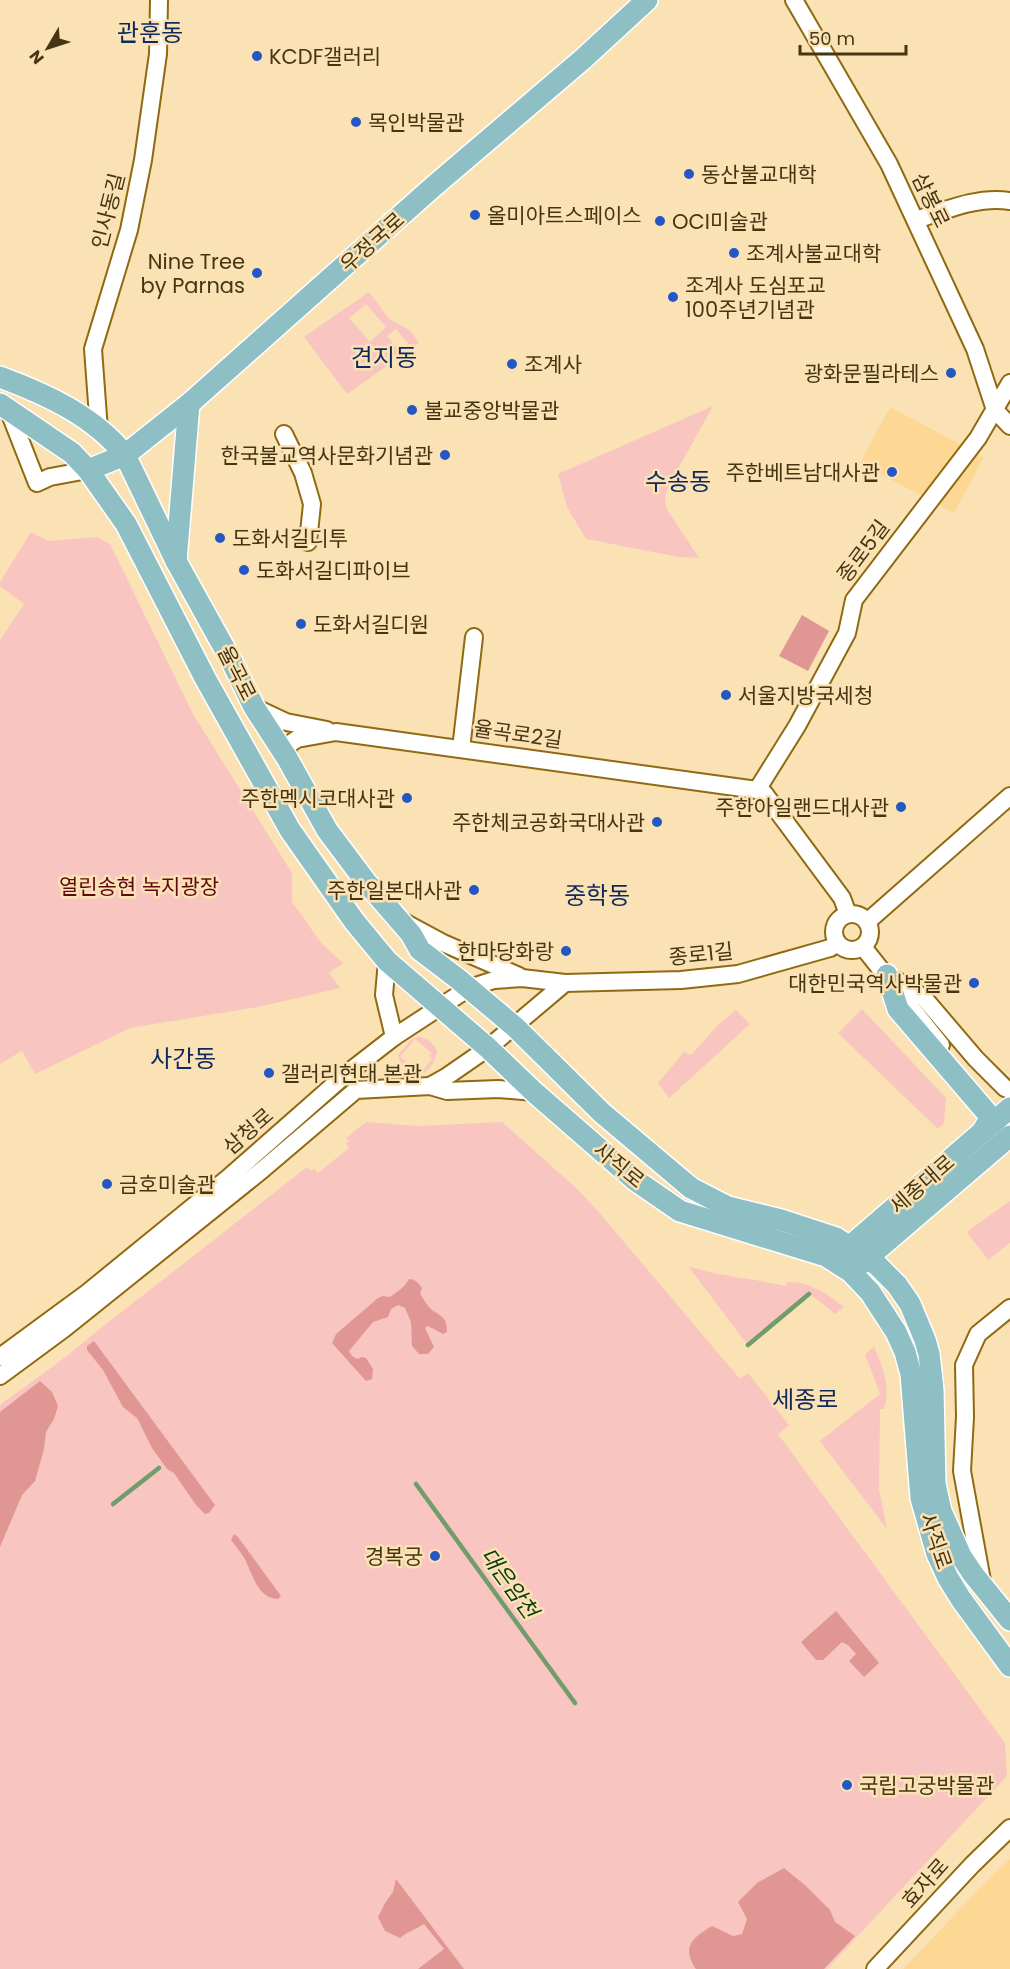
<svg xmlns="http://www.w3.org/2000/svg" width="1010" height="1969" font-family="Poppins,'Noto Sans KR',sans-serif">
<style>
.built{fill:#fcd894}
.green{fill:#f8c5c1;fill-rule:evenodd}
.forest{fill:#e09793}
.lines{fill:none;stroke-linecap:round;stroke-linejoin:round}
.stream{stroke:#6f9e6c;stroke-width:4.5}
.minor-casing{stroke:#906a10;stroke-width:20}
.major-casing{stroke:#fff;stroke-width:24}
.minor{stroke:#fff;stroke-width:16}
.major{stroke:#8dbfc4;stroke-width:21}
.poi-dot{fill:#2557c4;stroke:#fae2b5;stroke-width:2}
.labels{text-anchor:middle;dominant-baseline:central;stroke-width:5;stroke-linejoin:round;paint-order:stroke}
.poi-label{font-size:21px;fill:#453513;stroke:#fae2b5;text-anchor:start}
.street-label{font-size:21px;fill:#453513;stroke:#fae2b5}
.park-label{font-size:21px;fill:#600811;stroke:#fae2b5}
.water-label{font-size:22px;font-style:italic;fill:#083b08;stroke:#fae2b5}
.quarter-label{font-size:24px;fill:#0f285d;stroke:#fae2b5}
</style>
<rect width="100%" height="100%" fill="#fae2b5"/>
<g class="built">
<path d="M890,407L984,457L954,513L860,463Z"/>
<path d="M1010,1859V1969H903L985,1883Z"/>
</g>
<g class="green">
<path d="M369,292L389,319L410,330L419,343L347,394L304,337ZM366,304L386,327L370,342L349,318ZM396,329L410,346L401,353L387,336Z"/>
<path d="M713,406L669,485L665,497L666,508L699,558L679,557L586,539L567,507L558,474Z"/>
<path d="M31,532L48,541L97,537L110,544L193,714L292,873V902L321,943L343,963L329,973L340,988L263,1006L130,1028L35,1074L22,1051L0,1064V640L24,604L0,586V582Z"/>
<path d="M862,1009L946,1098L944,1123L938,1129L838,1033Z"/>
<path d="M736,1010L750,1024L669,1098L658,1083L684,1052L691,1055L718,1025Z"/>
<path d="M417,1037C426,1037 434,1043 437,1052C431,1079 406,1084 398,1055L411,1040ZM415,1039L432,1053L429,1056L432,1059L424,1069L421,1067L418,1071L400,1057Z"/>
<path d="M366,1122L418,1126L502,1122L576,1188L597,1210L740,1379L748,1373L789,1425L778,1434L1005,1743L1007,1776L827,1969H0V1405L67,1356L91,1336L307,1167L311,1171L314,1169L318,1173L349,1148L346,1143L349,1141L346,1138Z"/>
<path d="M1010,1201V1243L988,1260L967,1232Z"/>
<path d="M688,1266C720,1277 753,1278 785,1286L787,1282C809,1281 828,1294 844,1307L835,1314L809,1293L747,1344Z"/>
<path d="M874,1347C883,1366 891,1388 884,1409H880L879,1489L887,1529L820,1441L880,1394L865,1354Z"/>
</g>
<g class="forest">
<path d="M802,615L829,631L808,671L779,656Z"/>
<path d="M409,1279C415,1279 419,1283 422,1288L420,1294C424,1299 427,1306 432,1310C442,1317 447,1317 447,1332L443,1334L428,1326L425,1328L434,1347L428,1354H419L412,1346L411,1322L405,1308L398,1305L391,1309L388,1317L373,1322L349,1351L352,1356L357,1359L362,1357L366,1358L373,1369L372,1379L366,1381L332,1343L336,1334L378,1298L383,1296L390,1297C397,1292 405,1287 409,1279Z"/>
<path d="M94,1341L215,1505L209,1513L205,1514L196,1505L174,1473L167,1469L152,1448L137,1418L123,1407L103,1370L87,1350V1346Z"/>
<path d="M40,1381L52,1392L58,1406L54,1419L46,1432L44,1449L35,1481L22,1495L0,1547V1412Z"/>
<path d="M234,1534L238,1537L281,1596L278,1599C256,1599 252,1570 243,1556C239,1550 235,1545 231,1540Z"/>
<path d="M836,1611L879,1663L864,1677L849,1661L856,1654L848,1645L842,1642L823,1660H816L801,1642Z"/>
<path d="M784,1868L806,1886L830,1910L835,1922L855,1936L824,1969H696C681,1947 692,1938 712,1926L733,1936L742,1934L747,1919L738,1902L757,1883Z"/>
<path d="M396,1879L464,1969H418L444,1949L424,1924C416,1929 407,1932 400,1938L385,1931L378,1917L385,1903L393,1892Z"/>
</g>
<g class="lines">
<g class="stream">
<path d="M748,1345L809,1294"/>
<path d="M416,1484L575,1703"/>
<path d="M113,1504L159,1468"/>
</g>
<g class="minor-casing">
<g id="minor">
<path d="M794,0L889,164L975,349L995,410L1010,426"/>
<path d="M916,220C946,210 978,196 1010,201"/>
<path d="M8,409L37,483L50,477L88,470"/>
<path d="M99,430L93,349L129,230L143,160L158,54L159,0"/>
<path d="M284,434L303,473L312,504L308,542"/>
<path d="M254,707L286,722L327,730"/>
<path d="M461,749L474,637"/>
<path d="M287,758L288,745L297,739L336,732L757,790L764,793L842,898L848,914"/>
<path d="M757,790L797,726L847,633L854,600L978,438L1010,383"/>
<circle cx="852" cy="932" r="18"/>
<path d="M404,922L443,943L519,976"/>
<path d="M867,922L1010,796"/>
<path d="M863,947L941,1045"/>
<path d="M387,961L384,995L394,1037"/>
<path d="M898,981L924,998L976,1059L1005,1088L1010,1090"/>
<path d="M430,1086L446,1077L488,1048L565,983"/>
<path d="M0,1357L87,1293L228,1178L345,1075L394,1037L469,988L494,980L522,978L565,983L681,980L738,974L830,948L837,943"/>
<path d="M0,1376L65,1328L262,1170L356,1090L430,1086L447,1091L498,1089L534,1092"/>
<path d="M983,1586L962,1471L965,1417L964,1365L978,1334L1010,1308"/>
<path d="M875,1969L972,1865L1010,1828"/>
</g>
</g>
<g class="major-casing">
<g id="major">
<path d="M0,377C46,394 94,416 125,455L176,561L232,662L254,707L287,758L327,830L366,882L411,934L420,950L458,979L515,1027L602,1113L691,1188L728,1207L781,1220L836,1238L877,1265L897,1285L910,1304L925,1340L929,1354L933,1390L935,1484L941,1511L961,1556L973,1574L1010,1620"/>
<path d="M0,404L72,453L88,470L126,524L205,678L290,830L354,921L387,961L488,1048L534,1092L635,1180L680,1211L826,1256L851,1272L870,1292L896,1332L905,1352L911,1374L921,1498L937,1554L948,1578L961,1599L1010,1666"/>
<path d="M88,470L125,455L189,404L434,186L583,59L647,0"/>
<path d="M176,561L189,404"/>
<path d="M887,975L898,1009L988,1114L990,1119L982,1132"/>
<path d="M841,1254L1010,1108"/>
<path d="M858,1266L1010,1136"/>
</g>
</g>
<use href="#minor" class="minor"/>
<use href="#major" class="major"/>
</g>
<g class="poi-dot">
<circle cx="257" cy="56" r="6"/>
<circle cx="356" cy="122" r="6"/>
<circle cx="689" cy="174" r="6"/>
<circle cx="475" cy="215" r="6"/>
<circle cx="660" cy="221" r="6"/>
<circle cx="734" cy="253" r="6"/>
<circle cx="257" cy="273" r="6"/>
<circle cx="673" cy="297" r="6"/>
<circle cx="512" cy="364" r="6"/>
<circle cx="951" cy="373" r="6"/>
<circle cx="412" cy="410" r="6"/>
<circle cx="445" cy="455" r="6"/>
<circle cx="892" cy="472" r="6"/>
<circle cx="220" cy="538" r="6"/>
<circle cx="244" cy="570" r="6"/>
<circle cx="301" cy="624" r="6"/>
<circle cx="726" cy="695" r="6"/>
<circle cx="407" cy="798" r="6"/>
<circle cx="901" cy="807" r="6"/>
<circle cx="657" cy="822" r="6"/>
<circle cx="474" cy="890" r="6"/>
<circle cx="566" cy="951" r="6"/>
<circle cx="974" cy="983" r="6"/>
<circle cx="269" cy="1073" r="6"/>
<circle cx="107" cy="1184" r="6"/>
<circle cx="435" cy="1556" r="6"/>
<circle cx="847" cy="1785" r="6"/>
</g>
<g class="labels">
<g class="poi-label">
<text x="269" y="56">KCDF갤러리</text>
<text x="368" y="122">목인박물관</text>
<text x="701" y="174">동산불교대학</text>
<text x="487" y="215">올미아트스페이스</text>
<text x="672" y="221">OCI미술관</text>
<text x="746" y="253">조계사불교대학</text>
<text x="245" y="261" text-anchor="end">Nine Tree<tspan x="245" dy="24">by Parnas</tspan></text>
<text x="685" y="285">조계사 도심포교<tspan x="685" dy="24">100주년기념관</tspan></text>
<text x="524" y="364">조계사</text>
<text x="939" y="373" text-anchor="end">광화문필라테스</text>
<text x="424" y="410">불교중앙박물관</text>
<text x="433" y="455" text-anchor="end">한국불교역사문화기념관</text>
<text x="880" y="472" text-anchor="end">주한베트남대사관</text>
<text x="232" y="538">도화서길디투</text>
<text x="256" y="570">도화서길디파이브</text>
<text x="313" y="624">도화서길디원</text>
<text x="738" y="695">서울지방국세청</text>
<text x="395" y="798" text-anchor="end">주한멕시코대사관</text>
<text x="889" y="807" text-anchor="end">주한아일랜드대사관</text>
<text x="645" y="822" text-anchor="end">주한체코공화국대사관</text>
<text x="462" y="890" text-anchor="end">주한일본대사관</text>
<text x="554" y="951" text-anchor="end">한마당화랑</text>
<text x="962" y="983" text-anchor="end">대한민국역사박물관</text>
<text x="281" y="1073">갤러리현대 본관</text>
<text x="119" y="1184">금호미술관</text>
<text x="423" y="1556" text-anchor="end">경복궁</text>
<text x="859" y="1785">국립고궁박물관</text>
</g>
<g class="street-label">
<text transform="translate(931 200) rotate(64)">삼봉로</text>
<text transform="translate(108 211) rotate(-76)">인사동길</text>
<text transform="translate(372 242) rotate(-42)">우정국로</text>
<text transform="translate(863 551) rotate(-53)">종로5길</text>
<text transform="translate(237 673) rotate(63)">율곡로</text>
<text transform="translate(518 734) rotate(8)">율곡로2길</text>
<text transform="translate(701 954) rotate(-6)">종로1길</text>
<text transform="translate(248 1131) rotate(-41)">삼청로</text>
<text transform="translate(619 1165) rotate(39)">사직로</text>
<text transform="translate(922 1184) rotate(-41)">세종대로</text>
<text transform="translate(936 1541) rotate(71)">사직로</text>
<text transform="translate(925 1883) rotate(-48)">효자로</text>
</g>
<g class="park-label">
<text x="139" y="886">열린송현 녹지광장</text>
</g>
<g class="water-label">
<text transform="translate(509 1583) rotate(54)">대은암천</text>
</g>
<g class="quarter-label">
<text x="150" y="32">관훈동</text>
<text x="384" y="357">견지동</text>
<text x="678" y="481">수송동</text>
<text x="597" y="895">중학동</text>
<text x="183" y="1058">사간동</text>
<text x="805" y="1399">세종로</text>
</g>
</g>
<g transform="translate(48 48) rotate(231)" stroke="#fae2b5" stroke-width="4.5" paint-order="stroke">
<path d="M0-4.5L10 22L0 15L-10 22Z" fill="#453513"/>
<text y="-9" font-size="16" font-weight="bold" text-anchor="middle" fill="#453513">N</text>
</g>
<path d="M800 45v9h106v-9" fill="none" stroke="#453513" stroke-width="3"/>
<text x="809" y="45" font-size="18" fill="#453513" stroke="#fae2b5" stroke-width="4.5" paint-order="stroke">50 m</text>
</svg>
